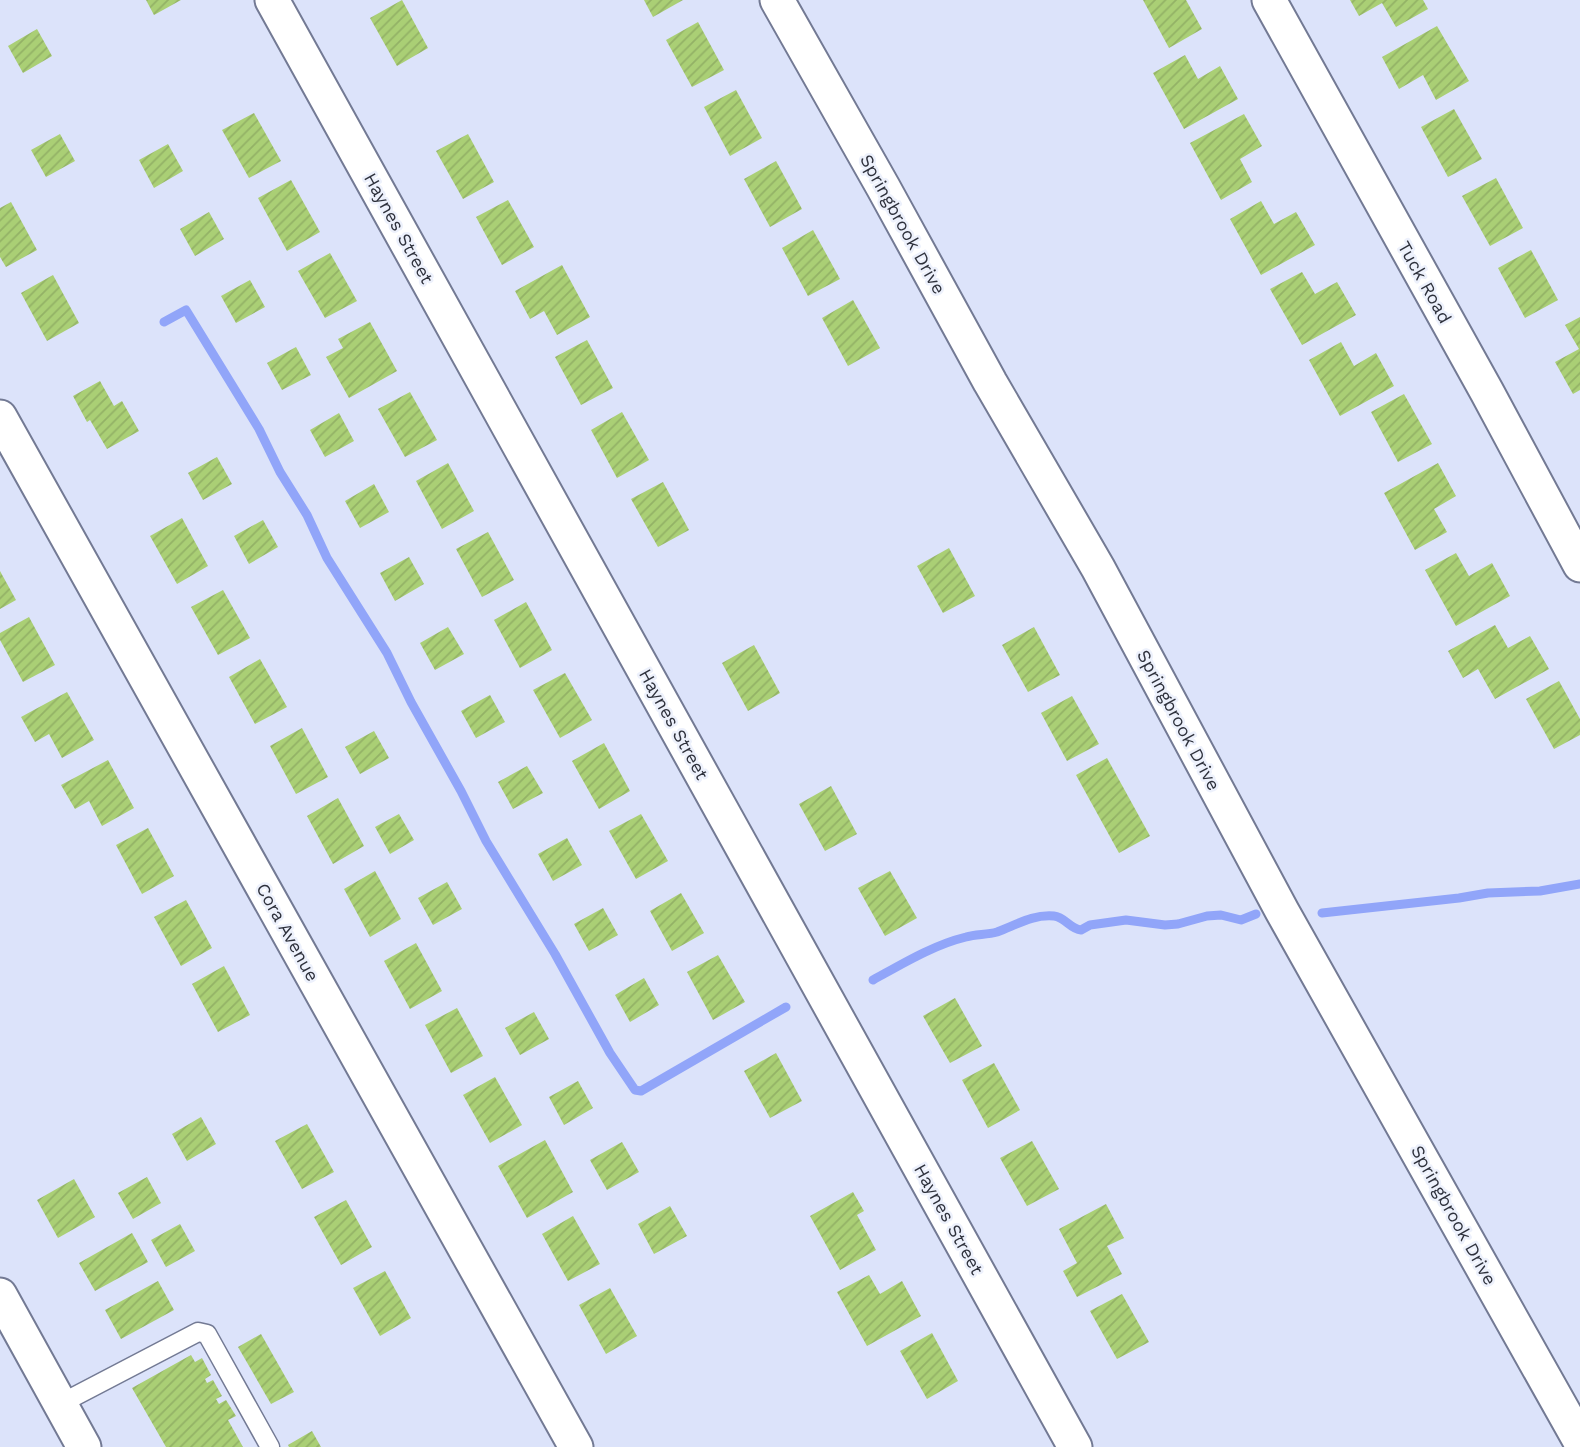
<svg xmlns="http://www.w3.org/2000/svg" width="1580" height="1447" font-family="'Work Sans',sans-serif">
<style>
.lines{fill:none;stroke-linecap:round;stroke-linejoin:round}
.stream{stroke:#91a5f9;stroke-width:9}
.building{fill:url(#building-hatch)}
.service-casing{stroke:#737a94;stroke-width:21}
.minor-casing{stroke:#737a94;stroke-width:37}
.service{stroke:#fff;stroke-width:18}
.minor{stroke:#fff;stroke-width:33}
.labels{text-anchor:middle;dominant-baseline:central;stroke-width:5;stroke-linejoin:round;paint-order:stroke}
.street-label{font-size:18px;fill:#2e313c;stroke:#edf1fc}
</style>
<defs>
<pattern id="building-hatch" width="6" height="6" patternUnits="userSpaceOnUse" patternTransform="scale(1.75)"><rect width="6" height="6" fill="#aacf75"/><path d="M-1 1l2-2M0 6l6-6M5 7l2-2" fill="none" stroke="#93b266"/></pattern>
</defs>
<rect width="100%" height="100%" fill="#dce3fa"/>
<g class="lines">
<g class="stream">
<path d="M164,322L186,310L259,429L280,472L307,515L327,558L387,653L411,702L461,791L486,841L555,954L610,1053L635,1090L641,1091L786,1007"/>
<path d="M1322,913L1459,898L1488,893L1540,891L1580,884"/>
<path d="M873,980C902,964 933,945 966,937C976,934 987,935 997,932C1016,925 1033,914 1054,916C1065,917 1070,929 1081,930L1090,925L1126,920L1165,925L1178,924L1207,916L1221,915L1241,920L1256,914"/>
</g>
</g>
<g class="building">
<path d="M146,0H181L154,15Z"/>
<path d="M402,0L428,48L397,66L370,18Z"/>
<path d="M644,0H683L653,17Z"/>
<path d="M1143,0H1186L1202,29L1169,48Z"/>
<path d="M1350,0H1423L1428,9L1396,27L1382,3L1359,16Z"/>
<path d="M698,22L724,70L692,87L666,40Z"/>
<path d="M1437,26L1469,81L1436,100L1423,75L1399,89L1382,57Z"/>
<path d="M37,29L52,56L23,73L8,46Z"/>
<path d="M1185,55L1198,79L1220,66L1238,99L1184,129L1153,73Z"/>
<path d="M736,90L762,138L730,156L704,107Z"/>
<path d="M1454,109L1482,159L1448,177L1421,127Z"/>
<path d="M254,113L281,161L249,178L222,130Z"/>
<path d="M1244,114L1262,146L1240,159L1252,182L1221,200L1190,143Z"/>
<path d="M60,134L75,161L46,177L31,150Z"/>
<path d="M468,134L494,182L463,199L436,151Z"/>
<path d="M168,144L183,171L154,188L139,160Z"/>
<path d="M776,161L802,209L770,227L744,179Z"/>
<path d="M1496,178L1523,228L1490,246L1462,196Z"/>
<path d="M291,180L320,232L287,251L258,198Z"/>
<path d="M508,200L534,247L502,265L476,217Z"/>
<path d="M1261,201L1274,224L1296,212L1315,245L1261,275L1230,219Z"/>
<path d="M11,202L37,250L6,267L0,257V208Z"/>
<path d="M209,212L224,239L195,256L180,229Z"/>
<path d="M813,230L840,279L808,296L782,248Z"/>
<path d="M1531,250L1558,300L1525,318L1498,268Z"/>
<path d="M330,253L357,301L325,318L298,271Z"/>
<path d="M562,265L590,317L557,335L544,311L530,319L515,291Z"/>
<path d="M1302,272L1315,294L1337,282L1356,315L1302,345L1270,289Z"/>
<path d="M53,275L79,323L47,341L21,293Z"/>
<path d="M250,280L265,307L236,323L221,296Z"/>
<path d="M853,300L880,348L848,366L822,318Z"/>
<path d="M1580,317V390L1573,394L1555,362L1579,349L1565,325Z"/>
<path d="M370,322L397,371L349,398L326,357L343,348L338,339Z"/>
<path d="M587,340L613,388L581,405L555,357Z"/>
<path d="M1341,342L1354,366L1376,353L1394,386L1340,416L1309,360Z"/>
<path d="M296,347L311,375L282,390L267,363Z"/>
<path d="M100,381L114,406L122,401L139,431L107,449L90,420L87,422L73,396Z"/>
<path d="M410,392L437,440L405,457L378,409Z"/>
<path d="M1404,394L1432,444L1398,462L1371,412Z"/>
<path d="M622,412L649,460L617,478L591,430Z"/>
<path d="M339,413L354,441L325,457L310,430Z"/>
<path d="M217,457L232,484L203,500L188,473Z"/>
<path d="M448,463L474,511L442,529L416,481Z"/>
<path d="M1438,463L1456,496L1434,509L1447,532L1415,550L1384,493Z"/>
<path d="M663,482L689,530L658,547L631,499Z"/>
<path d="M374,484L389,512L360,528L345,501Z"/>
<path d="M182,518L208,566L177,584L150,536Z"/>
<path d="M263,520L278,547L249,564L234,536Z"/>
<path d="M488,532L514,580L482,597L456,549Z"/>
<path d="M949,548L975,596L943,613L917,566Z"/>
<path d="M1456,553L1469,576L1492,563L1510,596L1456,626L1425,570Z"/>
<path d="M409,557L424,584L395,601L380,573Z"/>
<path d="M0,571L16,600L0,609Z"/>
<path d="M223,590L250,638L218,655L191,607Z"/>
<path d="M526,602L552,650L520,668L494,620Z"/>
<path d="M29,617L55,665L23,682L0,640V633Z"/>
<path d="M1495,625L1508,648L1530,636L1549,669L1495,699L1478,669L1463,678L1448,651Z"/>
<path d="M448,627L464,654L435,670L420,643Z"/>
<path d="M1034,627L1060,675L1028,692L1002,645Z"/>
<path d="M754,645L780,693L748,711L722,663Z"/>
<path d="M260,659L287,707L255,724L229,677Z"/>
<path d="M565,673L592,720L560,738L533,690Z"/>
<path d="M1559,681L1580,719V735L1554,749L1526,699Z"/>
<path d="M67,692L94,740L62,758L49,734L35,742L21,717Z"/>
<path d="M490,695L505,722L476,738L461,711Z"/>
<path d="M1072,696L1099,744L1067,761L1041,713Z"/>
<path d="M302,728L328,777L296,794L270,746Z"/>
<path d="M374,731L389,758L360,774L345,747Z"/>
<path d="M604,743L630,791L599,809L572,761Z"/>
<path d="M1107,758L1150,836L1119,853L1076,775Z"/>
<path d="M108,760L134,808L102,826L89,801L75,809L61,785Z"/>
<path d="M527,766L543,793L513,809L498,782Z"/>
<path d="M831,786L857,834L825,851L799,804Z"/>
<path d="M338,798L364,846L333,864L307,816Z"/>
<path d="M399,814L414,840L390,854L375,827Z"/>
<path d="M641,814L668,861L636,879L609,831Z"/>
<path d="M148,828L174,876L142,894L116,845Z"/>
<path d="M567,838L582,865L553,881L538,854Z"/>
<path d="M375,871L401,919L370,937L344,889Z"/>
<path d="M890,871L917,918L885,936L858,888Z"/>
<path d="M447,882L462,909L433,925L418,898Z"/>
<path d="M681,893L704,933L672,951L650,911Z"/>
<path d="M186,900L212,948L181,966L154,917Z"/>
<path d="M603,908L618,935L589,951L574,924Z"/>
<path d="M416,943L442,991L410,1009L384,961Z"/>
<path d="M718,955L745,1002L713,1020L687,972Z"/>
<path d="M224,966L250,1015L218,1032L192,984Z"/>
<path d="M644,978L659,1005L630,1022L615,995Z"/>
<path d="M955,998L982,1046L950,1063L923,1016Z"/>
<path d="M457,1008L483,1056L451,1073L425,1025Z"/>
<path d="M534,1012L549,1039L520,1055L505,1028Z"/>
<path d="M776,1053L802,1101L770,1118L744,1071Z"/>
<path d="M994,1063L1020,1110L988,1128L962,1080Z"/>
<path d="M495,1077L522,1125L490,1143L463,1095Z"/>
<path d="M578,1081L593,1108L564,1125L549,1097Z"/>
<path d="M201,1117L216,1144L187,1161L172,1134Z"/>
<path d="M307,1124L334,1172L302,1189L275,1141Z"/>
<path d="M545,1140L573,1192L527,1218L498,1166Z"/>
<path d="M1032,1141L1059,1189L1027,1206L1000,1158Z"/>
<path d="M622,1142L639,1172L607,1190L590,1160Z"/>
<path d="M147,1177L161,1203L133,1219L118,1193Z"/>
<path d="M74,1179L95,1217L58,1238L37,1200Z"/>
<path d="M853,1192L864,1211L857,1215L876,1250L840,1270L810,1216Z"/>
<path d="M346,1200L372,1247L341,1265L314,1217Z"/>
<path d="M1106,1204L1124,1238L1107,1246L1122,1274L1077,1297L1063,1271L1077,1263L1059,1229Z"/>
<path d="M670,1206L687,1236L654,1254L638,1224Z"/>
<path d="M573,1216L600,1264L568,1281L542,1234Z"/>
<path d="M180,1224L195,1251L166,1267L151,1240Z"/>
<path d="M132,1233L148,1262L95,1291L79,1263Z"/>
<path d="M385,1271L411,1318L380,1336L353,1288Z"/>
<path d="M869,1275L880,1294L902,1281L921,1316L867,1346L837,1292Z"/>
<path d="M158,1281L174,1310L121,1339L105,1310Z"/>
<path d="M610,1288L637,1336L606,1354L579,1305Z"/>
<path d="M1122,1294L1149,1342L1117,1359L1090,1311Z"/>
<path d="M932,1333L958,1381L927,1399L900,1351Z"/>
<path d="M261,1334L294,1392L271,1404L238,1347Z"/>
<path d="M191,1355L195,1362L202,1358L211,1375L205,1379L207,1383L213,1380L222,1396L216,1399L219,1404L226,1400L236,1416L228,1420L243,1447H166L132,1388Z"/>
<path d="M312,1431L321,1447H289L288,1445Z"/>
</g>
<g class="lines">
<g class="service-casing">
<path id="service" d="M60,1404L198,1332L207,1334L270,1447"/>
</g>
<g class="minor-casing">
<g id="minor">
<path d="M272,0L1075,1447"/>
<path d="M777,0L883,187L990,382L1098,568L1282,911L1580,1441"/>
<path d="M1269,0L1487,392L1580,565"/>
<path d="M0,417L576,1447"/>
<path d="M0,1295L84,1447"/>
</g>
</g>
<use href="#service" class="service"/>
<use href="#minor" class="minor"/>
</g>
<g class="labels">
<g class="street-label">
<text transform="translate(903 224) rotate(61)">Springbrook Drive</text>
<text transform="translate(399 228) rotate(61)">Haynes Street</text>
<text transform="translate(1425 282) rotate(61)">Tuck Road</text>
<text transform="translate(1179 720) rotate(62)">Springbrook Drive</text>
<text transform="translate(674 724) rotate(61)">Haynes Street</text>
<text transform="translate(288 932) rotate(61)">Cora Avenue</text>
<text transform="translate(1454 1215) rotate(61)">Springbrook Drive</text>
<text transform="translate(949 1219) rotate(61)">Haynes Street</text>
</g>
</g>
</svg>
